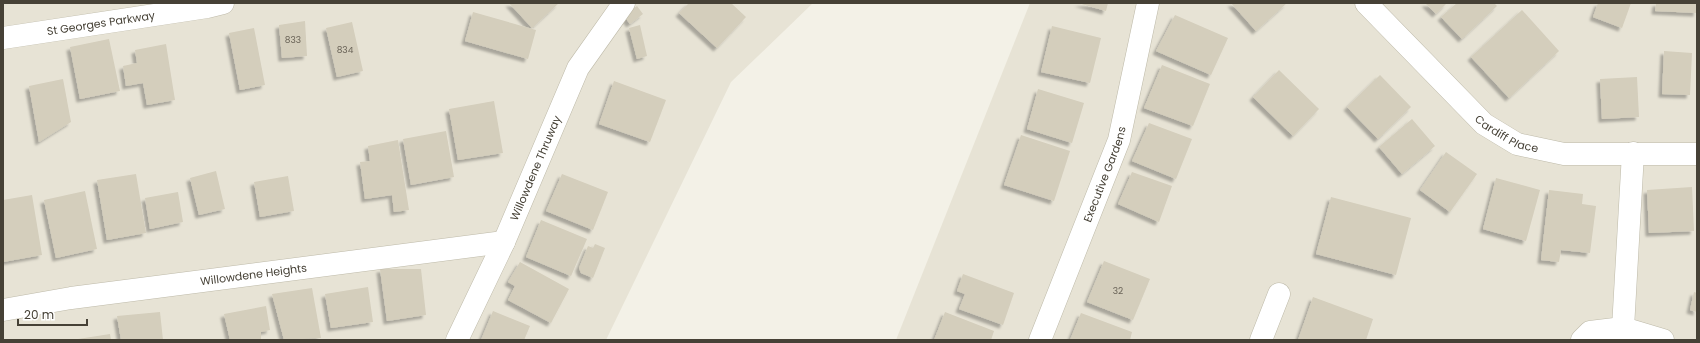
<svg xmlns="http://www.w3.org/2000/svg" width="1700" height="343" font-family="Poppins,sans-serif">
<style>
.residential{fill:#e7e3d5}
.building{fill:#d4cebc;filter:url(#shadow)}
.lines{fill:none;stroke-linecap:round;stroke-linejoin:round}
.street-casing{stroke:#bebaa9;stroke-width:23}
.street{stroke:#fff;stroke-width:22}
.labels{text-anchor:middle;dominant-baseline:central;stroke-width:3;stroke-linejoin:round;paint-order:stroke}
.number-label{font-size:9px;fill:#6a6458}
.street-label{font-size:11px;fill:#464136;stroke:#fff}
</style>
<defs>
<filter id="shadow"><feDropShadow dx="-3.5" dy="3.5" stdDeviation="1" flood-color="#0004"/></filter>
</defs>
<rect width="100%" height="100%" fill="#f3f1e7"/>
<g class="residential">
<path d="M3,3H813L731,82L606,340H3Z"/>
<path d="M1030,3H1697V340H896Z"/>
</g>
<g class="building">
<path d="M509,3H559L532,28Z"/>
<path d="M689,3H731L746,17L717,48L679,13Z"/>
<path d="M1078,3H1108L1106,11Z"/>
<path d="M1231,3H1287L1256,31Z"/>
<path d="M1425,3H1447L1436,14Z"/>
<path d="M1457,3H1494L1497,6L1462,39L1441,17Z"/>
<path d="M1598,3H1631L1622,28L1593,17Z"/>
<path d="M1656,3H1697V13L1655,11Z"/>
<path d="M637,6L643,14L630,24L624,16Z"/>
<path d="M1522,10L1559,51L1509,98L1471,57Z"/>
<path d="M473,12L536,30L528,59L465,41Z"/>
<path d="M1175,15L1228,38L1211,75L1156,51Z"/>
<path d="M305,21L307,56L282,58L279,25Z"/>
<path d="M352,22L363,71L337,77L326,28Z"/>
<path d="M640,25L647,56L637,59L629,28Z"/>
<path d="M1052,26L1101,38L1090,83L1041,72Z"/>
<path d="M254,28L265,85L240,90L229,33Z"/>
<path d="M109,39L120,91L80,99L70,47Z"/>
<path d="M166,44L175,100L147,105L143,83L126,86L123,66L137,63L135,50Z"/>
<path d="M1664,51L1692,53L1690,95L1662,94Z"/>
<path d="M1162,65L1210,84L1193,126L1144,108Z"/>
<path d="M1279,70L1319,109L1293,136L1253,97Z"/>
<path d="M1380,75L1411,107L1378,139L1347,107Z"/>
<path d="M1637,77L1639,117L1602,119L1600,79Z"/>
<path d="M63,79L71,122L39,142L29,86Z"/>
<path d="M614,81L666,100L650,142L599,124Z"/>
<path d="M1038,89L1084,103L1072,143L1027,129Z"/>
<path d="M494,101L503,153L458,160L449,109Z"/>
<path d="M1412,119L1435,146L1402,174L1379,147Z"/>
<path d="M1149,123L1192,139L1176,179L1132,161Z"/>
<path d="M446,131L454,177L411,185L403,139Z"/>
<path d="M1021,135L1070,151L1054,201L1004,185Z"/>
<path d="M398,140L409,210L394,212L392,195L365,199L360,162L370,161L368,146Z"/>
<path d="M1446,152L1477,174L1450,212L1420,190Z"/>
<path d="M216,171L225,209L199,215L190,178Z"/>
<path d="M1132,172L1172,186L1159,222L1118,204Z"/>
<path d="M136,174L146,233L107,240L97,180Z"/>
<path d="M562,174L608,192L593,230L546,211Z"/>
<path d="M288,176L294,211L260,217L254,182Z"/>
<path d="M1496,178L1540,190L1526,241L1483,229Z"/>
<path d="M1692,187L1694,231L1649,233L1647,190Z"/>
<path d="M1549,190L1583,194L1582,204L1596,206L1590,253L1561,250L1559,262L1541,260Z"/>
<path d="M85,191L97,249L56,258L44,200Z"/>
<path d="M178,192L183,222L150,229L145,198Z"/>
<path d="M32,195L42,255L3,262V200Z"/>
<path d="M1331,197L1411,218L1396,275L1316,254Z"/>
<path d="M541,220L587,239L571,276L526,257Z"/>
<path d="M595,244L605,248L593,278L581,273L579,268L588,246L593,248Z"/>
<path d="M1104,261L1150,279L1133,320L1087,302Z"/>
<path d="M520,262L569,289L551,323L508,300L515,286L508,282Z"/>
<path d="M380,269H421L426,315L387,321Z"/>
<path d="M963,274L1014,293L1003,325L959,309L965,294L957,291Z"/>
<path d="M368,287L373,322L331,328L325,294Z"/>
<path d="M312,288L321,338L284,340L272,294Z"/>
<path d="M1694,292L1697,293V312L1690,310Z"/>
<path d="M1313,297L1373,319L1366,340H1298Z"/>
<path d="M266,306L270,330L261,332V340H230L224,314Z"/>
<path d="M493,311L530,326L524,340H481Z"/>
<path d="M160,312L163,340H121L117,316Z"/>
<path d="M945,312L994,331L991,340H934Z"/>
<path d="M1081,313L1132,332L1130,340H1070Z"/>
<path d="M110,334L111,340H78V339Z"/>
</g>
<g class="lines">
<g class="street-casing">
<g id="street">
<path id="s1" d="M1366,3L1484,124L1517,144L1564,154H1697"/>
<path id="s2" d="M3,38L207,7L223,3"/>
<path id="s3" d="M3,310L71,298L504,242"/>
<path d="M1623,328L1633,153"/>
<path id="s4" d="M457,340L504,242L578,68L624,3"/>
<path id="s5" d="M1040,340L1119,140L1148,3"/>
<path d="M1261,340L1279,294"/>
<path d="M1582,340L1590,332L1623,328L1663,340"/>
</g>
</g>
<use href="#street" class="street"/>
</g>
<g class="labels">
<g class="number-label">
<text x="293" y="40">833</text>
<text x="345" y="50">834</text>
<text x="1118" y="291">32</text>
</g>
<g class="street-label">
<text stroke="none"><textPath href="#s2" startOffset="99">St Georges Parkway</textPath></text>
<text stroke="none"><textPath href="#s1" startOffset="194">Cardiff Place</textPath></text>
<text stroke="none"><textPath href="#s4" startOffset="189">Willowdene Thruway</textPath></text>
<text stroke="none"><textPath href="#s5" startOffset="178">Executive Gardens</textPath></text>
<text stroke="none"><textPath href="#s3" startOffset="253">Willowdene Heights</textPath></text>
</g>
</g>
<rect width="1700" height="343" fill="none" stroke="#464136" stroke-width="8"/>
<path d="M18 319v6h69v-6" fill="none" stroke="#464136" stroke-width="2"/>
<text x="24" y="319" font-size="12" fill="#464136" stroke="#ffffff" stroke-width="3" paint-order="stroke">20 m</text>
</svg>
